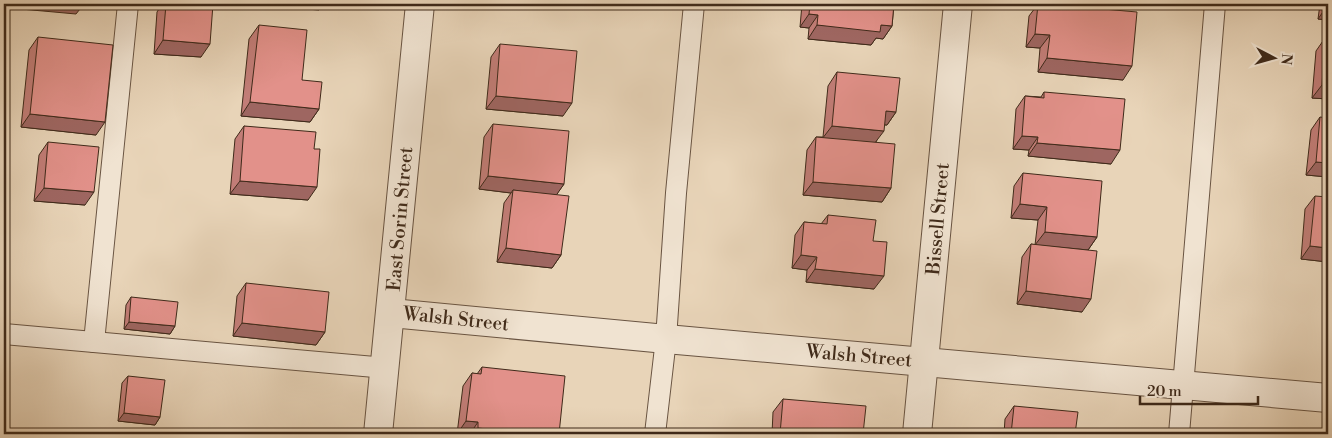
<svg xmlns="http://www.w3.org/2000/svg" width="1332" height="438" font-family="'Libre Bodoni',serif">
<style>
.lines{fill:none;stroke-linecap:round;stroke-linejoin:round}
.lane-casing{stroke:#695442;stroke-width:22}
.street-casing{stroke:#695442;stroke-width:30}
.lane{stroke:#f0e3d1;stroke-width:20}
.street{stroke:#f0e3d1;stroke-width:28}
.wall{fill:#c27d77;stroke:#3f2a1a}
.shaded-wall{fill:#9e6661;stroke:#3f2a1a}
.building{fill:#e2918a;stroke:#3f2a1a}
.labels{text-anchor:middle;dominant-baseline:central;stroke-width:5;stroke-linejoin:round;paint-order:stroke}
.street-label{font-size:19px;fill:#3f2a1a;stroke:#f0e3d1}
</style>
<rect width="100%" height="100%" fill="#e8d4b8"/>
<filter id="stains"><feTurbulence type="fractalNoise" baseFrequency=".004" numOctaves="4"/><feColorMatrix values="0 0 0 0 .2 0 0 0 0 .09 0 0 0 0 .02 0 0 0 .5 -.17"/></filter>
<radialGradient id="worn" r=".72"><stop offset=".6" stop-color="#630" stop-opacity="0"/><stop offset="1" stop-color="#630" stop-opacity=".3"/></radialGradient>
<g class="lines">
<g class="lane-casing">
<g id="lane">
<path d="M4,334L386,368"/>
<path d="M94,342L128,4"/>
<path d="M655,434L666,339L676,193L694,4"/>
<path d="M1179,434L1215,4"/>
</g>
</g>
<g class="street-casing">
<g id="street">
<path d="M391,313L666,339L1328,398"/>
<path d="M378,434L420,4"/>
<path d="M917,434L958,4"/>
</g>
</g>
<use href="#lane" class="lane"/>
<use href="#street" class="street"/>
</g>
<g class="wall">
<path d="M162,4H213L201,57L154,54L157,12Z"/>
<path d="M802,4H894L892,26L883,39L876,38L871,45L808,39L809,28L800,27Z"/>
<path d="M1038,4H1047L1123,80L1038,72L1040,48L1026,47L1029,16Z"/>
<path d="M1320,4H1328V20L1318,19Z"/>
<path d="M259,25L302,80L319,109L310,122L241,116L249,39Z"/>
<path d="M38,37L96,135L21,127L29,50Z"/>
<path d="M1325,38H1328V99L1312,98L1316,51Z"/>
<path d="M500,44L563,116L486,109L491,57Z"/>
<path d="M837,72L896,112L887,125H884L876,142L891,188L882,202L803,195L807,150L816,137H823L828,86Z"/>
<path d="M1044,92L1111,164L1028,156L1029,150L1013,149L1016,109L1025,96L1041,97Z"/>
<path d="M1320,117L1328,177L1306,175L1311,130Z"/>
<path d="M493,124L564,184L556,195L561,255L552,268L497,262L504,203L511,193L479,189L484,137Z"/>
<path d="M244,126L314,149L308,200L230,194L235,139Z"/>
<path d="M48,142L85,205L34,201L39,155Z"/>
<path d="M1023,173L1097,237L1088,250L1082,312L1017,304L1022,257L1031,244L1035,245L1038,220L1011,218L1014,186Z"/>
<path d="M1315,196L1328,262L1301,259L1305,209Z"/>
<path d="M828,215L873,241L874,289L806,282L807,270L792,268L795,235L804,222L821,224Z"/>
<path d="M246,283L325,332L316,345L233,336L237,296Z"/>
<path d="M131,297L175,326L170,334L124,329L126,305Z"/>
<path d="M482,367L559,434H457L463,386L472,373L477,374Z"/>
<path d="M128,376L160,417L155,425L118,421L122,383Z"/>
<path d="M783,399L863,434H772L773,412Z"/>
<path d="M1014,406L1075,434H1004L1005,419Z"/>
</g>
<g class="shaded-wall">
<path d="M25,4H84L76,14L21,9Z"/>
<path d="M260,4H324L319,10L259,5Z"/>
<path d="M1327,6H1328V20L1318,19Z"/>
<path d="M809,14L818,15L809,28L800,27Z"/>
<path d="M817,25H881L892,26L883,39L876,38L871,45L808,39Z"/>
<path d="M1035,34L1050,35L1040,48L1026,47Z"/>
<path d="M163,40L210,44L201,57L154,54Z"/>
<path d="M1047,58L1132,66L1123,80L1038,72Z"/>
<path d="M1322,85H1328V99L1312,98Z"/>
<path d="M496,96L572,103L563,116L486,109Z"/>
<path d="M250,102L319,109L310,122L241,116Z"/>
<path d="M886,111L896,112L887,125L877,124Z"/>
<path d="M30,114L105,122L96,135L21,127Z"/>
<path d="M832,126L884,131L874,144L822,139Z"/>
<path d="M1022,136L1038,137L1029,150L1013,149Z"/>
<path d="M1037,143L1120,150L1111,164L1028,156Z"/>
<path d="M1316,162L1328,163V177L1306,175Z"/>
<path d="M488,176L564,184L555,197L513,190L511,193L479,189Z"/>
<path d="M240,181L317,187L308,200L230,194Z"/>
<path d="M813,182L891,188L882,202L803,195Z"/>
<path d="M44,188L94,192L85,205L34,201Z"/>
<path d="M1020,204L1047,207L1038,220L1011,218Z"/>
<path d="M1045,232L1097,237L1088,250L1035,245Z"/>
<path d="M1310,246L1328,248V262L1301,259Z"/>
<path d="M506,248L561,255L552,268L497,262Z"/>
<path d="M801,255L817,257L807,270L792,268Z"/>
<path d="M815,269L884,276L874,289L806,282Z"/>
<path d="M1026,291L1091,299L1082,312L1017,304Z"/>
<path d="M129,322L175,326L170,334L124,329Z"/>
<path d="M242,323L325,332L316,345L233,336Z"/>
<path d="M124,413L160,417L155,425L118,421Z"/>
<path d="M466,421L478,422L470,434H457Z"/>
<path d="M478,428L534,434H474Z"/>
</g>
<g class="building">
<path d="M166,4H213L210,44L163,40Z"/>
<path d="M810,4H894L892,26L881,25L880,32L817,25L818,15L809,14Z"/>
<path d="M1038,4H1047L1137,12L1132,66L1047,58L1050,35L1035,34Z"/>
<path d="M259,25L307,30L302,80L322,82L319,109L250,102Z"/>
<path d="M38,37L113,45L105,122L30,114Z"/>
<path d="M1325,38H1328V85H1322Z"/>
<path d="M500,44L577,51L572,103L496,96Z"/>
<path d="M837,72L900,78L896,112L886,111L884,131L832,126Z"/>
<path d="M1044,92L1125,99L1120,150L1037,143L1038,137L1022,136L1025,96L1044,98Z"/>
<path d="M1320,117L1328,118V163L1316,162Z"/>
<path d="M493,124L569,131L564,184L488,176Z"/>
<path d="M244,126L316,132L314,149H320L317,187L240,181Z"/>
<path d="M816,137L895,144L891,188L813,182Z"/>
<path d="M48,142L99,147L94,192L44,188Z"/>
<path d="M1023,173L1102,181L1097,237L1045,232L1047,207L1020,204Z"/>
<path d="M513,190L569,196L561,255L506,248Z"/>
<path d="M1315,196L1328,197V248L1310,246Z"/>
<path d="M828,215L876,220L873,241L887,242L884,276L815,269L817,257L801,255L804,222L827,224Z"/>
<path d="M1031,244L1097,251L1091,299L1026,291Z"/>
<path d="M246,283L329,292L325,332L242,323Z"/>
<path d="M131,297L178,302L175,326L129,322Z"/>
<path d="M482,367L565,376L559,434H534L478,428V422L466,421L472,373L481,374Z"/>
<path d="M128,376L165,380L160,417L124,413Z"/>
<path d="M783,399L866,406L863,434H780Z"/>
<path d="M1014,406L1078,412L1075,434H1011Z"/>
</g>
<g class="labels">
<g class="street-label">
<text transform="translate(400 219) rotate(-85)">East Sorin Street</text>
<text transform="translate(938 219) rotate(-85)">Bissell Street</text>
<text transform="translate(456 319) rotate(6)">Walsh Street</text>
<text transform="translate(859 356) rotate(5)">Walsh Street</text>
</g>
</g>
<rect width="1332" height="438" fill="none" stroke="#e8d4b8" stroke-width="20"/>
<rect x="5" y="5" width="1322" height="428" fill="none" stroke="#3f2a1a" stroke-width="2.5"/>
<rect x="10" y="10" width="1312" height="418" fill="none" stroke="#3f2a1a"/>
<g transform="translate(1274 58) rotate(96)" stroke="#f0e3d1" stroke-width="4" paint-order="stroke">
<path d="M0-4L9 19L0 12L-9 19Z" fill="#3f2a1a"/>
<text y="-8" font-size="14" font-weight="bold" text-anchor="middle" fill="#3f2a1a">N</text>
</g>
<path d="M1140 396v8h118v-8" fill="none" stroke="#3f2a1a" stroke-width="2.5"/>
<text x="1147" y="396" font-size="15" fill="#3f2a1a" stroke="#f0e3d1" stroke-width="4" paint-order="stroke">20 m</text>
<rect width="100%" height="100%" filter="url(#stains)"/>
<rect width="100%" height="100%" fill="url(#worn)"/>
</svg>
